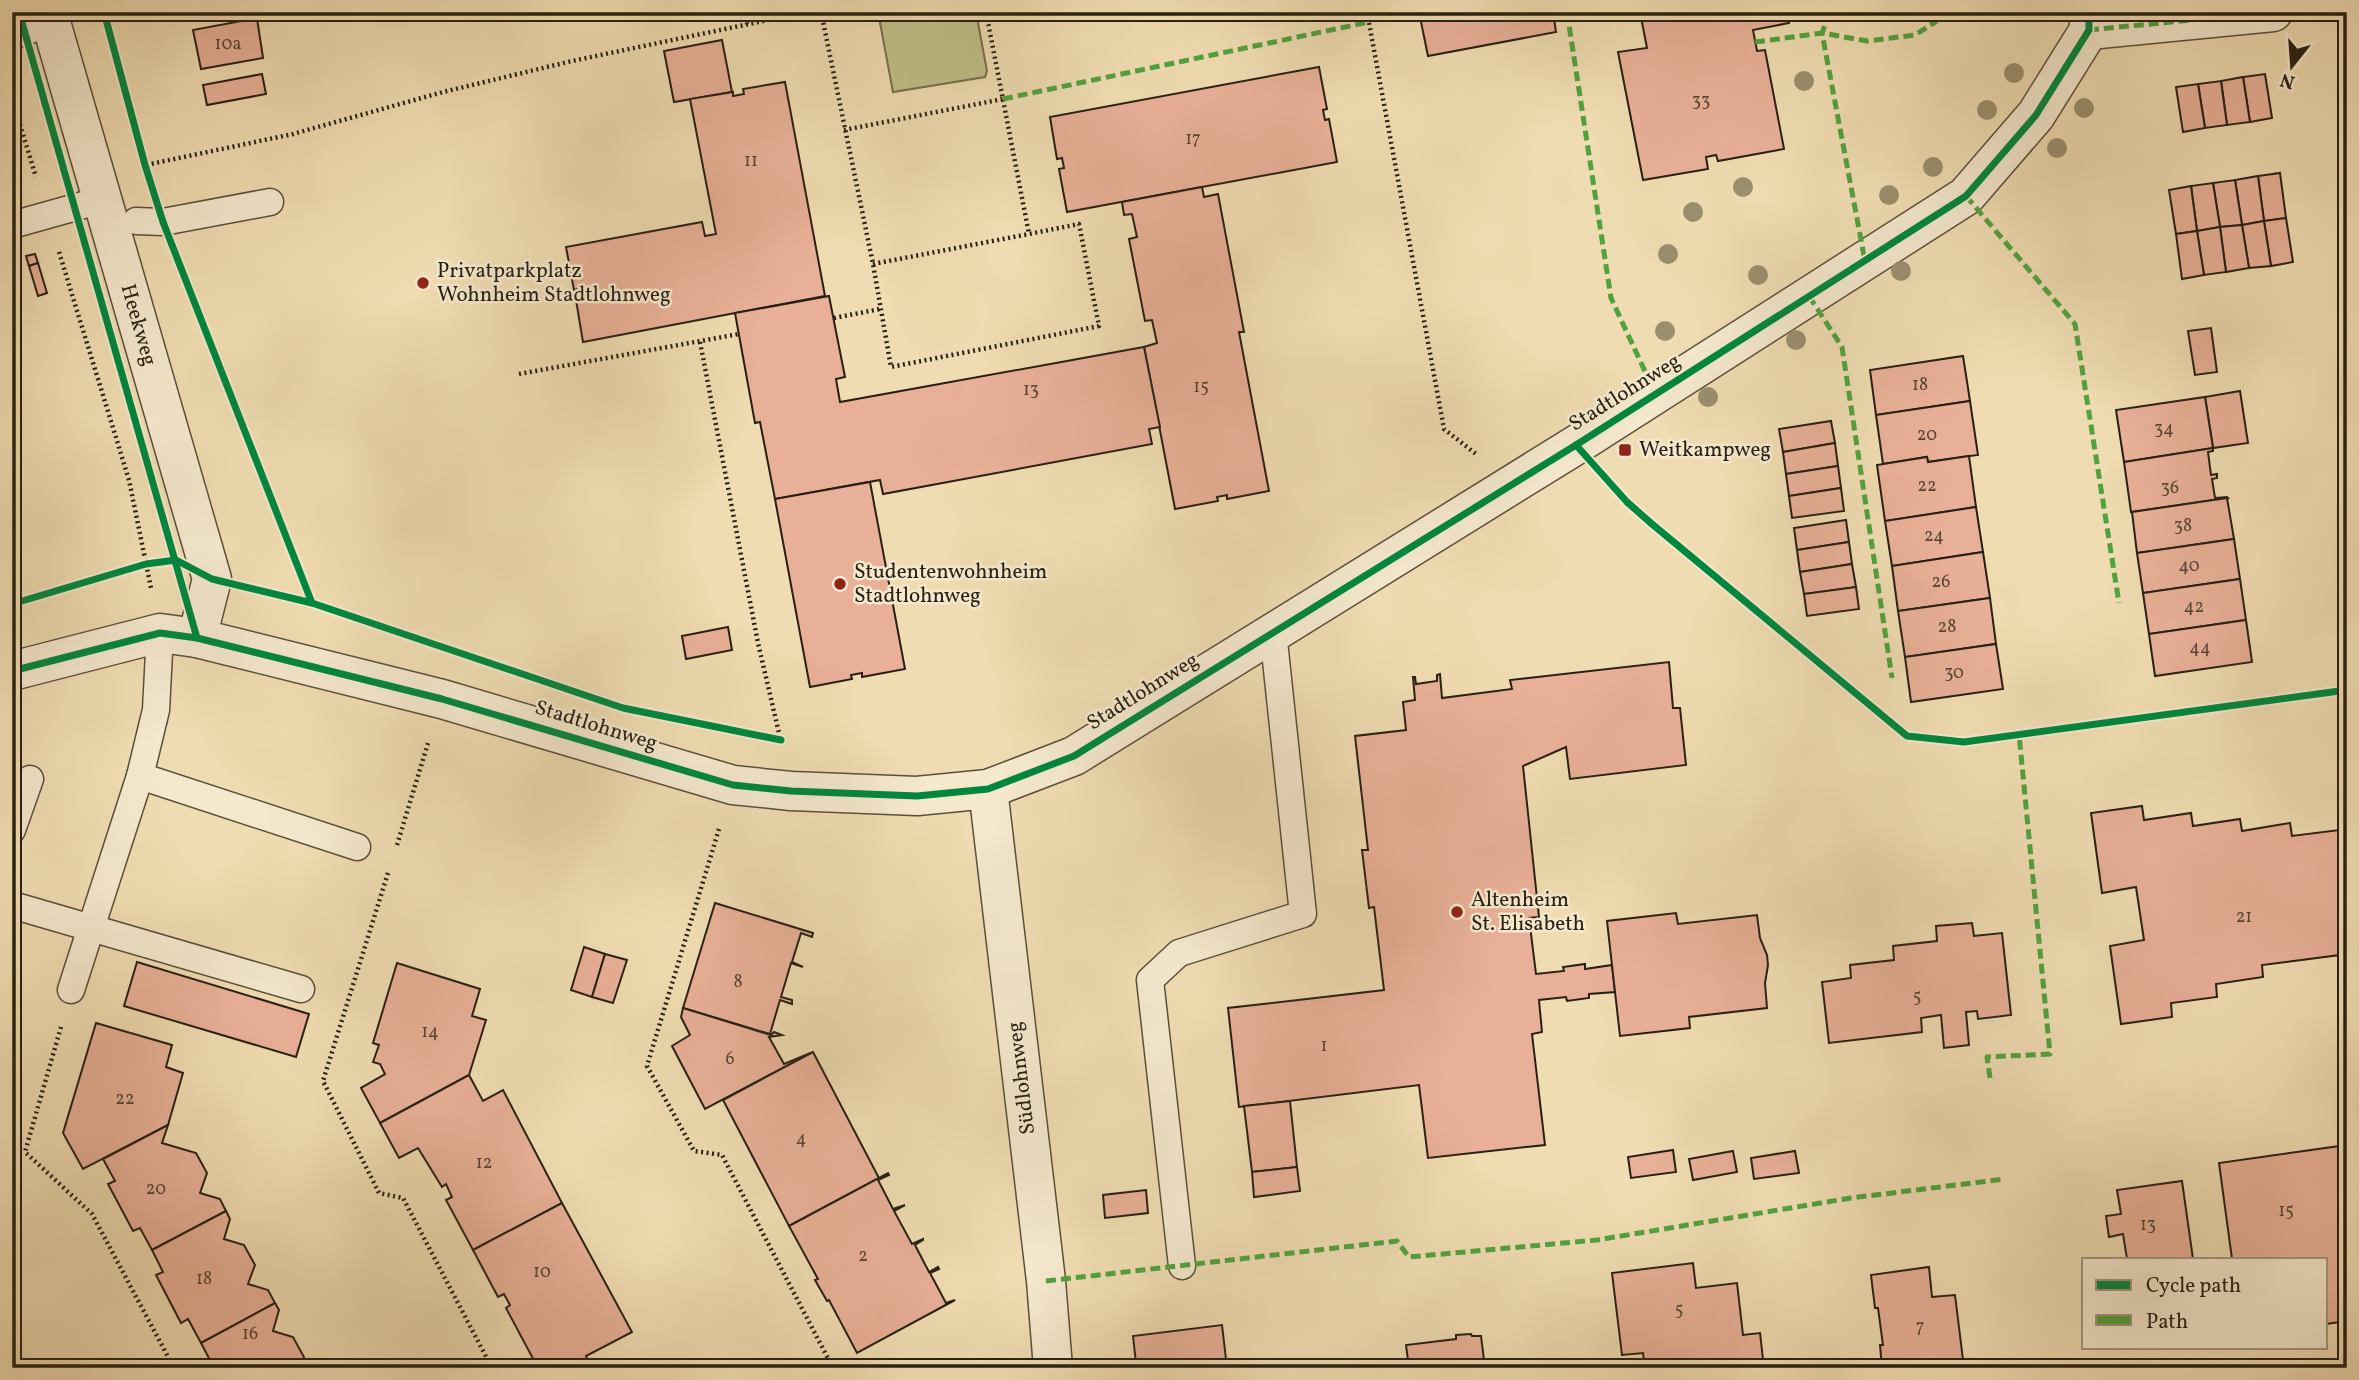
<svg xmlns="http://www.w3.org/2000/svg" width="2359" height="1380" font-family="Vollkorn,serif">
<style>
.green{fill:#c0bf88;stroke:#74704e;stroke-width:2}
.building{fill:#e8b098;stroke:#282014;stroke-width:2}
.lines{fill:none;stroke-linecap:round;stroke-linejoin:round}
.service-casing{stroke:#5a4f3c;stroke-width:29}
.minor-casing{stroke:#5a4f3c;stroke-width:41}
.path{stroke:#282014;stroke-width:4.5;stroke-dasharray:2 3.5;stroke-linecap:butt}
.service{stroke:#f5e8cd;stroke-width:26}
.minor{stroke:#f5e8cd;stroke-width:38}
.quiet{stroke:#51a23f;stroke-width:5;stroke-dasharray:10 5;stroke-linecap:butt}
.cycleway-casing{stroke:#f5e8cd;stroke-width:11}
.cycleway{stroke:#00873e;stroke-width:7}
.tree{fill:#9b8f6e}
.poi-dot{fill:#8f2418;stroke:#f5e8cd;stroke-width:2.5}
.labels{text-anchor:middle;dominant-baseline:central;stroke-width:5;stroke-linejoin:round;paint-order:stroke}
.number-label{font-size:18px;fill:#584435}
.poi-label{font-size:21px;fill:#282014;stroke:#f5e8cd;text-anchor:start}
.street-label{font-size:21px;fill:#282014;stroke:#f5e8cd}
</style>
<rect width="100%" height="100%" fill="#f0dcb2"/>
<filter id="stains"><feTurbulence type="fractalNoise" baseFrequency=".00286" numOctaves="4"/><feColorMatrix values="0 0 0 0 .2 0 0 0 0 .09 0 0 0 0 .02 0 0 0 .5 -.17"/></filter>
<radialGradient id="worn" r=".72"><stop offset=".6" stop-color="#630" stop-opacity="0"/><stop offset="1" stop-color="#630" stop-opacity=".3"/></radialGradient>
<path class="green" d="M878,12H976L987,71L985,77L893,92Z"/>
<g class="building">
<path d="M1446,12H1553L1556,32L1428,56L1420,17Z"/>
<path d="M1640,12H1787L1789,23L1753,30L1757,51L1765,50L1784,149L1718,161L1716,155L1706,157L1708,169L1643,180L1618,52L1647,48Z"/>
<path d="M257,18L263,58L201,69L193,30Z"/>
<path d="M722,40L732,92L674,102L664,51Z"/>
<path d="M1319,67L1327,109L1323,110L1325,120L1329,119L1337,162L1067,212L1059,169L1064,168L1062,158L1057,159L1050,117Z"/>
<path d="M262,74L266,94L207,105L203,85Z"/>
<path d="M2265,74L2272,118L2250,122L2243,77Z"/>
<path d="M2243,77L2250,122L2227,125L2221,81Z"/>
<path d="M2221,81L2227,125L2205,128L2198,84Z"/>
<path d="M785,82L825,296L583,342L576,300H580L578,289L574,290L566,247L702,222L705,236L716,234L690,99L733,92V96L744,94L743,89Z"/>
<path d="M2198,84L2205,128L2183,132L2176,87Z"/>
<path d="M2280,173L2286,218L2264,221L2258,176Z"/>
<path d="M2258,176L2264,221L2242,225L2235,180Z"/>
<path d="M2235,180L2242,225L2220,227L2213,183Z"/>
<path d="M2213,183L2220,227L2197,231L2191,186Z"/>
<path d="M2191,186L2197,231L2176,234L2169,190Z"/>
<path d="M1202,187L1204,197L1218,194L1244,332H1239L1269,491L1227,499V495L1217,497L1218,501L1175,509L1144,347L1157,343L1152,320L1145,321L1129,239L1137,237L1132,214L1124,215L1122,202Z"/>
<path d="M2286,218L2293,262L2271,266L2264,221Z"/>
<path d="M2264,221L2271,266L2249,268L2242,225Z"/>
<path d="M2242,225L2249,268L2226,272L2220,227Z"/>
<path d="M2220,227L2226,272L2204,275L2197,231Z"/>
<path d="M2197,231L2204,275L2182,279L2176,234Z"/>
<path d="M35,254L38,263L29,266L26,256Z"/>
<path d="M38,263L47,293L38,296L29,266Z"/>
<path d="M829,296L845,377L836,379L840,402L1144,347L1160,427L1149,429L1152,444L883,494L880,480L775,499L760,422L755,423L735,313Z"/>
<path d="M2211,328L2217,372L2195,375L2188,331Z"/>
<path d="M1963,356L1970,401L1876,415L1870,370Z"/>
<path d="M2240,391L2248,443L2213,448L2205,397Z"/>
<path d="M2205,397L2213,448L2124,462L2116,410Z"/>
<path d="M12,400L21,426L12,429Z"/>
<path d="M1970,401L1978,455L1928,462L1927,457L1883,464L1876,415Z"/>
<path d="M1831,421L1835,443L1783,452L1779,429Z"/>
<path d="M12,436L21,462L12,466Z"/>
<path d="M1835,443L1838,466L1786,474L1783,452Z"/>
<path d="M2213,448V451L2208,452L2211,475L2217,474V478L2212,479L2215,498L2227,497L2228,498L2131,512L2124,462Z"/>
<path d="M1969,456L1976,507L1885,521L1877,465L1927,457L1928,462Z"/>
<path d="M1838,466L1841,488L1789,496L1786,474Z"/>
<path d="M870,482L905,669L862,677V673L851,675L852,679L810,687L775,499Z"/>
<path d="M1841,488L1844,511L1792,518L1789,496Z"/>
<path d="M2227,498L2234,539L2137,553L2132,512Z"/>
<path d="M1976,507L1983,552L1892,566L1885,521Z"/>
<path d="M1846,520L1849,542L1797,550L1794,528Z"/>
<path d="M2234,539L2240,579L2143,593L2137,553Z"/>
<path d="M1849,542L1852,564L1800,572L1797,550Z"/>
<path d="M1983,552L1990,598L1898,611L1892,566Z"/>
<path d="M1852,564L1856,587L1804,594L1800,572Z"/>
<path d="M2240,579L2246,620L2149,634L2143,593Z"/>
<path d="M1856,587L1859,609L1807,616L1804,594Z"/>
<path d="M1990,598L1996,644L1905,657L1898,611Z"/>
<path d="M2246,620L2252,662L2155,676L2149,634Z"/>
<path d="M728,627L732,650L686,659L682,636Z"/>
<path d="M1996,644L2003,689L1911,702L1905,657Z"/>
<path d="M1669,662L1673,708H1680L1686,765L1570,779L1566,747L1523,766L1539,917L1529,918L1536,974L1564,971L1563,967L1585,964V969L1612,965L1615,992L1589,994V998L1567,1001L1566,997L1539,1000L1542,1032L1532,1034L1545,1145L1428,1158L1419,1085L1239,1107L1228,1008L1384,990L1374,907L1369,908L1362,850H1368L1355,736L1406,730L1403,702L1415,700L1413,677H1415L1416,684L1437,681V675L1440,674L1442,698L1512,689L1510,680Z"/>
<path d="M2142,806L2144,820L2191,813L2193,826L2240,819L2242,831L2290,823L2292,836L2339,830L2341,842H2347V954L2262,965L2263,977L2216,984L2217,997L2171,1003L2172,1017L2121,1024L2110,946L2144,940L2136,887L2102,893L2091,813Z"/>
<path d="M715,903L813,933L812,937L801,933L792,962L803,967L791,963L781,997L792,1000V1004L780,1000L770,1034L683,1008Z"/>
<path d="M1676,913L1678,924L1757,915L1760,938L1767,955L1768,965L1765,983L1767,1008L1689,1017L1690,1028L1620,1036L1607,921Z"/>
<path d="M1972,923L1974,936L2002,933L2011,1015L1978,1019L1977,1011L1966,1012L1969,1045L1944,1048L1941,1015L1921,1018L1922,1032L1829,1043L1822,982L1851,978L1850,965L1894,960L1893,946L1937,941L1936,926Z"/>
<path d="M584,947L605,954L592,997L571,990Z"/>
<path d="M605,954L627,960L613,1003L592,997Z"/>
<path d="M137,962L309,1014L296,1057L124,1006Z"/>
<path d="M397,963L480,989L472,1016L486,1020L469,1075L380,1123L361,1088L385,1074L380,1064L373,1062L379,1045L373,1043Z"/>
<path d="M683,1008L771,1035L774,1032L782,1035L769,1037L784,1064L813,1052L705,1109L672,1046L690,1035L681,1017Z"/>
<path d="M96,1023L172,1045L166,1067L183,1073L168,1125L83,1169L63,1133Z"/>
<path d="M813,1052L879,1178L789,1226L723,1100Z"/>
<path d="M469,1075L483,1101L503,1090L562,1203L473,1250L446,1200L452,1197L446,1184L442,1187L418,1148L399,1158L380,1123Z"/>
<path d="M1290,1101L1297,1167L1252,1172L1244,1106Z"/>
<path d="M168,1125L162,1143L196,1153L207,1173L200,1193L220,1199L226,1211L152,1250L140,1228L133,1231L108,1184L115,1181L103,1159Z"/>
<path d="M2347,1145V1321L2326,1324V1259H2232L2219,1163Z"/>
<path d="M1673,1150L1676,1172L1631,1178L1628,1157Z"/>
<path d="M1733,1151L1737,1172L1693,1180L1689,1159Z"/>
<path d="M1795,1151L1799,1173L1754,1179L1751,1158Z"/>
<path d="M1297,1167L1300,1191L1254,1197L1252,1172Z"/>
<path d="M888,1173L889,1175L878,1180L893,1209L905,1205L894,1211L912,1244L923,1239V1240L915,1245L929,1272L938,1267L939,1269L930,1273L946,1303L955,1300L857,1353L829,1300L827,1301L815,1280L818,1279L789,1226Z"/>
<path d="M2182,1181L2193,1259H2127L2123,1234L2109,1237L2106,1216L2121,1214L2117,1190Z"/>
<path d="M1146,1190L1148,1213L1105,1218L1103,1195Z"/>
<path d="M562,1203L632,1332L586,1356L589,1363L580,1368H538L506,1308L510,1305L504,1294L498,1297L473,1250Z"/>
<path d="M226,1211L230,1219L224,1239L244,1245L255,1265L248,1284L268,1290L275,1303L201,1343L188,1319L181,1323L156,1275L163,1272L152,1250Z"/>
<path d="M1693,1263L1696,1288L1737,1283L1743,1335L1760,1333L1764,1368H1645L1643,1353L1622,1355L1612,1273Z"/>
<path d="M1929,1267L1932,1297L1955,1295L1964,1368H1882L1880,1345H1883L1878,1308H1875L1871,1275Z"/>
<path d="M275,1303L279,1310L273,1331L293,1337L304,1357L300,1368H206L212,1364L201,1343Z"/>
<path d="M1222,1325L1227,1368H1142V1362L1136,1363L1133,1336Z"/>
<path d="M1471,1334L1472,1336H1481L1485,1368H1409L1406,1345L1456,1339V1335Z"/>
</g>
<g class="lines">
<g class="service-casing">
<g id="service">
<path d="M12,36L51,23"/>
<path d="M136,221L163,222L270,202"/>
<path d="M12,225L101,200"/>
<path d="M140,776L357,847"/>
<path d="M12,830L30,779"/>
<path d="M12,905L301,989"/>
<path d="M71,990L140,776L156,710L160,633"/>
<path d="M1182,1266L1150,980L1179,953L1303,914L1273,632"/>
</g>
</g>
<g class="minor-casing">
<g id="minor">
<path d="M48,12L212,579L197,638"/>
<path d="M2089,30L2273,12"/>
<path d="M12,671L160,633L197,638L442,699L733,785L791,791L917,796L988,789L1074,756L1576,445L1966,196L2036,115L2089,30V12"/>
<path d="M988,789L1046,1281L1053,1368"/>
</g>
</g>
<g class="path">
<path d="M744,12L747,24"/>
<path d="M821,12L873,264L891,367L1099,326L1079,224L1029,234L986,12"/>
<path d="M1367,12L1444,429L1476,454"/>
<path d="M12,98L36,177"/>
<path d="M844,130L1003,99"/>
<path d="M141,166L293,134L443,92L572,61L792,15L797,12"/>
<path d="M59,252L129,480L151,588"/>
<path d="M873,264L1029,234"/>
<path d="M834,318L880,309"/>
<path d="M700,342L758,643L782,746"/>
<path d="M519,374L739,334"/>
<path d="M719,829L647,1066L694,1151L722,1155L833,1368"/>
<path d="M397,845L428,743"/>
<path d="M388,873L323,1081L379,1193L403,1198L492,1368"/>
<path d="M61,1027L25,1152L92,1214L174,1368"/>
</g>
<use href="#service" class="service"/>
<use href="#minor" class="minor"/>
<g class="quiet">
<path d="M1567,12L1611,298L1656,395"/>
<path d="M1830,12L1822,33L1865,261"/>
<path d="M2089,30L2273,12"/>
<path d="M1755,42L1822,33L1867,41L1915,35L1937,21"/>
<path d="M1003,99L1369,22"/>
<path d="M1966,196L2075,324L2119,603"/>
<path d="M1809,296L1842,347L1892,678"/>
<path d="M1990,1078L1987,1057L2050,1054L2019,734"/>
<path d="M1046,1281L1397,1241L1409,1257L1597,1240L1851,1198L2005,1179"/>
</g>
<g class="cycleway-casing">
<g id="cycleway">
<path d="M19,12L197,638"/>
<path d="M104,12L145,165L163,222L312,603"/>
<path d="M1576,445L1627,502L1652,524L1907,736L1964,742L2347,690"/>
<path d="M12,604L146,564L176,560L212,579L312,603L623,708L781,740"/>
<path d="M12,671L160,633L197,638L442,699L733,785L791,791L917,796L988,789L1074,756L1576,445L1966,196L2036,115L2089,30V12"/>
</g>
</g>
<use href="#cycleway" class="cycleway"/>
</g>
<g class="tree">
<circle cx="2014" cy="73" r="10"/>
<circle cx="1804" cy="81" r="10"/>
<circle cx="2084" cy="108" r="10"/>
<circle cx="1987" cy="110" r="10"/>
<circle cx="2057" cy="148" r="10"/>
<circle cx="1933" cy="167" r="10"/>
<circle cx="1743" cy="187" r="10"/>
<circle cx="1889" cy="195" r="10"/>
<circle cx="1693" cy="212" r="10"/>
<circle cx="1668" cy="254" r="10"/>
<circle cx="1901" cy="271" r="10"/>
<circle cx="1758" cy="275" r="10"/>
<circle cx="1665" cy="331" r="10"/>
<circle cx="1796" cy="340" r="10"/>
<circle cx="1708" cy="397" r="10"/>
</g>
<g class="poi-dot">
<circle cx="423" cy="283" r="7"/>
<rect x="1618" y="443" width="14" height="14" rx="3.5"/>
<circle cx="840" cy="584" r="7"/>
<circle cx="1457" cy="912" r="7"/>
</g>
<g class="labels">
<g class="number-label">
<text x="228" y="44">10a</text>
<text x="1701" y="101">33</text>
<text x="1193" y="139">17</text>
<text x="751" y="161">11</text>
<text x="1920" y="385">18</text>
<text x="1201" y="387">15</text>
<text x="1031" y="390">13</text>
<text x="2164" y="429">34</text>
<text x="1927" y="435">20</text>
<text x="1927" y="486">22</text>
<text x="2170" y="488">36</text>
<text x="2183" y="526">38</text>
<text x="1934" y="536">24</text>
<text x="2189" y="566">40</text>
<text x="1941" y="582">26</text>
<text x="2194" y="607">42</text>
<text x="1947" y="627">28</text>
<text x="2200" y="648">44</text>
<text x="1954" y="673">30</text>
<text x="2244" y="917">21</text>
<text x="738" y="982">8</text>
<text x="1917" y="997">5</text>
<text x="430" y="1032">14</text>
<text x="1324" y="1046">1</text>
<text x="730" y="1059">6</text>
<text x="125" y="1099">22</text>
<text x="801" y="1139">4</text>
<text x="484" y="1163">12</text>
<text x="156" y="1189">20</text>
<text x="2286" y="1211">15</text>
<text x="2148" y="1225">13</text>
<text x="863" y="1256">2</text>
<text x="542" y="1272">10</text>
<text x="204" y="1279">18</text>
<text x="1679" y="1310">5</text>
<text x="1920" y="1327">7</text>
<text x="250" y="1334">16</text>
</g>
<g class="poi-label">
<text x="437" y="271">Privatparkplatz<tspan x="437" dy="24">Wohnheim Stadtlohnweg</tspan></text>
<text x="1639" y="450">Weitkampweg</text>
<text x="854" y="572">Studentenwohnheim<tspan x="854" dy="24">Stadtlohnweg</tspan></text>
<text x="1471" y="900">Altenheim<tspan x="1471" dy="24">St. Elisabeth</tspan></text>
</g>
<g class="street-label">
<text transform="translate(138 325) rotate(74)">Heekweg</text>
<text transform="translate(1625 393) rotate(-32)">Stadtlohnweg</text>
<text transform="translate(1143 692) rotate(-32)">Stadtlohnweg</text>
<text transform="translate(596 726) rotate(17)">Stadtlohnweg</text>
<text transform="translate(1022 1078) rotate(-97)">Südlohnweg</text>
</g>
</g>
<rect width="2359" height="1380" fill="none" stroke="#f0dcb2" stroke-width="42"/>
<rect x="14" y="14" width="2331" height="1352" fill="none" stroke="#282014" stroke-width="3.5"/>
<rect x="21" y="21" width="2317" height="1338" fill="none" stroke="#282014" stroke-width="2"/>
<rect x="2082" y="1258" width="245" height="91" fill="#f5e8cd" stroke="#a39883" stroke-width="2"/>
<rect x="2096" y="1280" width="35" height="10" fill="#00873e" stroke="#a39883" stroke-width="2"/>
<text x="2146" y="1292" font-size="21" fill="#282014">Cycle path</text>
<rect x="2096" y="1315" width="35" height="10" fill="#51a23f" stroke="#a39883" stroke-width="2"/>
<text x="2146" y="1328" font-size="21" fill="#282014">Path</text>
<g transform="translate(2292 66) rotate(197)" stroke="#f5e8cd" stroke-width="5" paint-order="stroke">
<path d="M0-5L12 26L0 18L-12 26Z" fill="#282014"/>
<text y="-10" font-size="19" font-weight="bold" text-anchor="middle" fill="#282014">N</text>
</g>
<rect width="100%" height="100%" filter="url(#stains)"/>
<rect width="100%" height="100%" fill="url(#worn)"/>
</svg>
